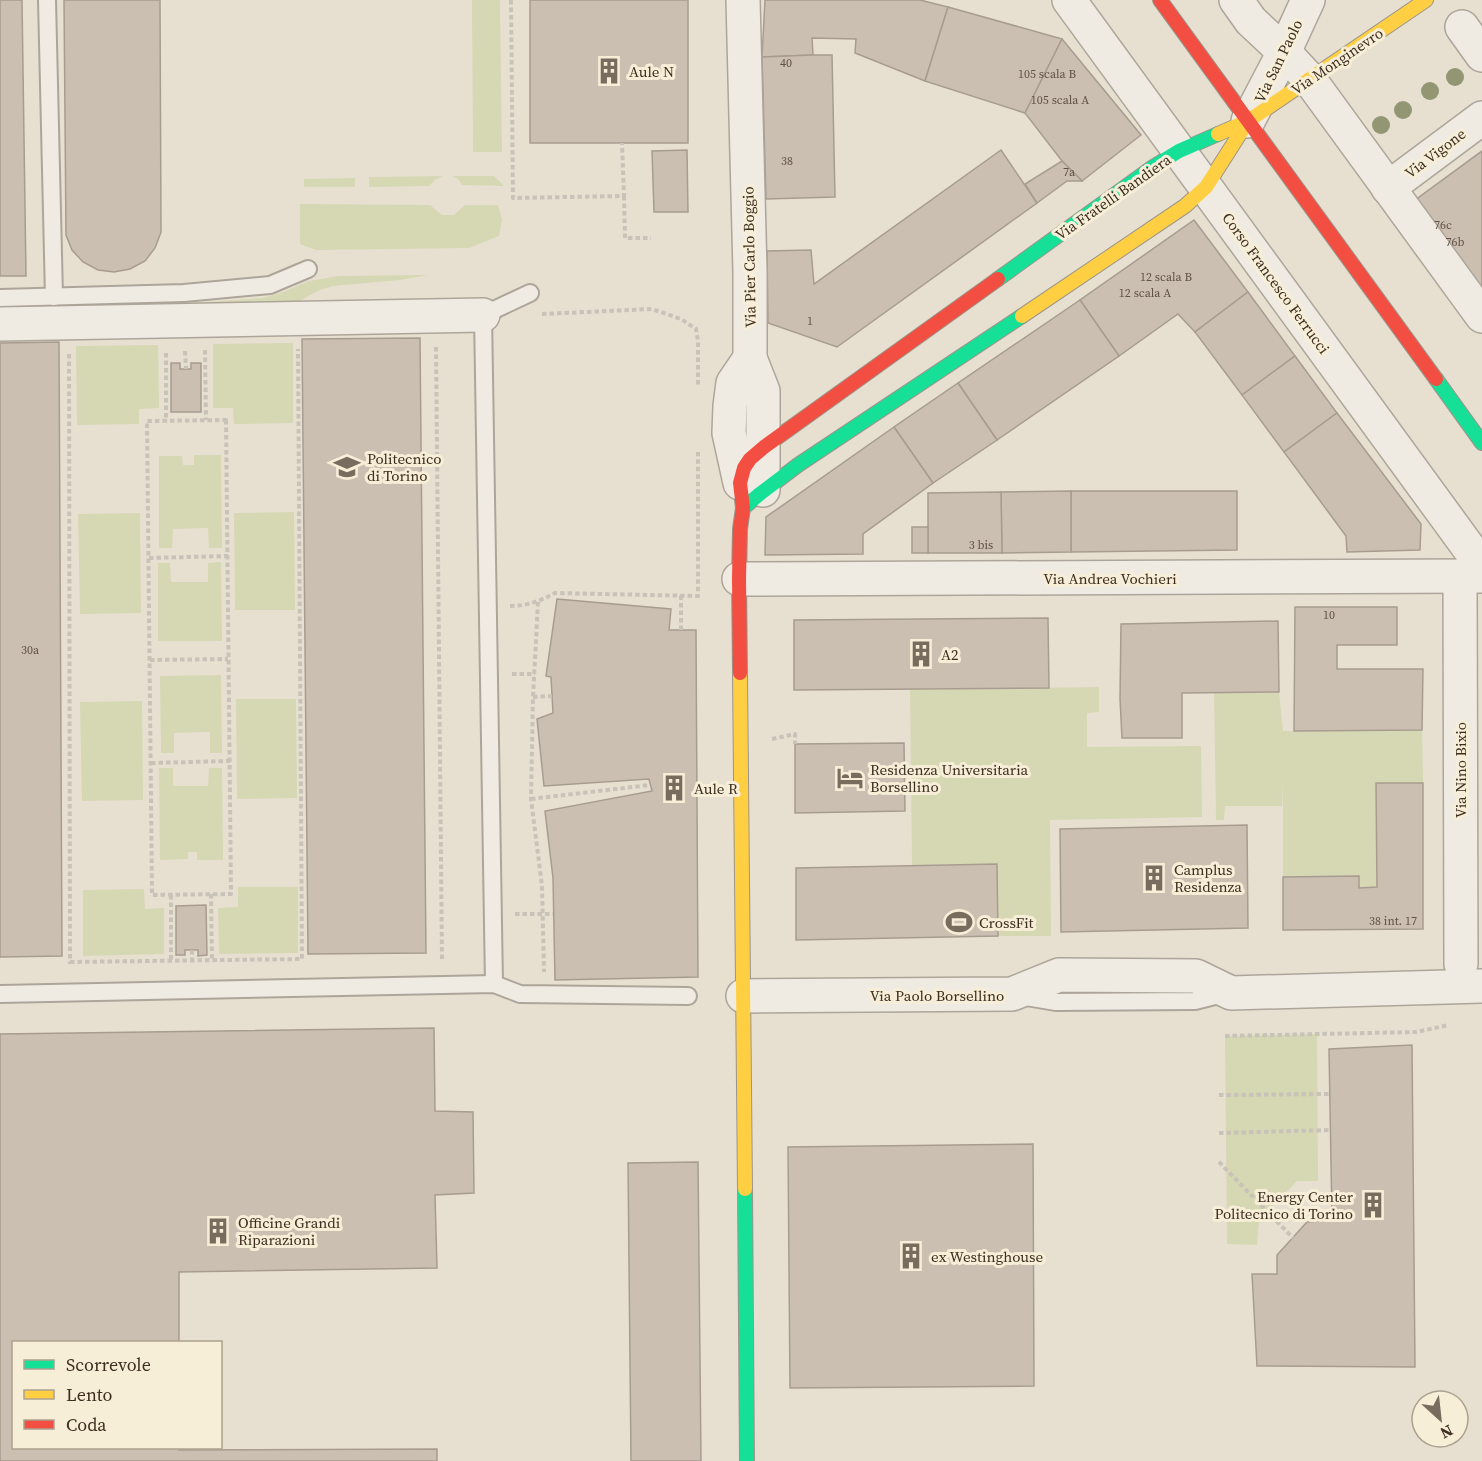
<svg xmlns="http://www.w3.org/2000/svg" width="1482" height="1461" font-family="'Source Serif 4',serif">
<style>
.green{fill:#d6d7b3}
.building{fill:#cbbfb2;stroke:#a89c90;stroke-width:1.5}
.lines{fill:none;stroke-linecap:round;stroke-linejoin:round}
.lane-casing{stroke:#ada599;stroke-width:20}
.street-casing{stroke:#ada599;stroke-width:36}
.fast-casing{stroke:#9c958a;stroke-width:16}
.slow-casing{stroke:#9c958a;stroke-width:16}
.jam-casing{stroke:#9c958a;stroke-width:16}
.path{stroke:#c8c2b9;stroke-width:4;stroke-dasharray:4.5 3;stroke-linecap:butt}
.lane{stroke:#efebe3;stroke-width:16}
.street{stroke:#efebe3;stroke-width:33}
.fast{stroke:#16e098;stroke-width:14}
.slow{stroke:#ffcf43;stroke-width:14}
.jam{stroke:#f24e42;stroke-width:14}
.tree{fill:#929673}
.labels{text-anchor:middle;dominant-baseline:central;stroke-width:6;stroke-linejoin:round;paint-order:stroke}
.number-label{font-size:12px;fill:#605244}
.street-label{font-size:15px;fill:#3d2e20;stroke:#f7eed8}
.poi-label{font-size:15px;fill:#3d2e20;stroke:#f7eed8;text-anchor:start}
</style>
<rect width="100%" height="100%" fill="#e7e0d1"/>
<g class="green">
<path d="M472,0H500L502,152H473Z"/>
<path d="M443,176L435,180L429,186L369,187V177Z"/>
<path d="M453,176H494L504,186L462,185L459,180Z"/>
<path d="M355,178V187H304V179Z"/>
<path d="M300,204L430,205L442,215H454L465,205H498L502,220L499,236L469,248L316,250L300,244Z"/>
<path d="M428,275L400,280L332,286L320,290L288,307L145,306L263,298L283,292L309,281L339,276Z"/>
<path d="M293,343V423L234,424L233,408H213V344Z"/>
<path d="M158,345L159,408L139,409V424L77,425L76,346Z"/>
<path d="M194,455H221L222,548H209L208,528L173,529L172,548H159V456H182L183,465H194Z"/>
<path d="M294,512L295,610H235L234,513Z"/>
<path d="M140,513L141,613L80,614L78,514Z"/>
<path d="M221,562L222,641H158V563H170L171,582H208V563Z"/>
<path d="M221,675L222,753H210V732L174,733V753H161L160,676Z"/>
<path d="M1099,687V712L1087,713V747L1201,746L1202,817L1050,820L1051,936H998L997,864L912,865L910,690Z"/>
<path d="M1279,692L1283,731L1422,730L1423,783L1376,784L1377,887L1359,888V876L1283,877V783L1282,806H1225L1224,820H1216L1214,693Z"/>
<path d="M236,699H296L297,798L237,799Z"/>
<path d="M142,701L143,800L82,801L80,702Z"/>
<path d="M159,768H173V786H208L209,768H222L223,860H197V852H188V859L160,860Z"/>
<path d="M238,887H298V953L219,954L218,908L238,907Z"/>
<path d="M144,889L145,909L164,908V954L83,956V890Z"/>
<path d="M1317,1034L1318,1181H1297L1259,1220L1257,1245L1227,1244L1225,1036Z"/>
</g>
<g class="building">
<path d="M0,0H22L26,276H0Z"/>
<path d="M64,0H160L161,232L155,248L145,261L130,269L114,272L98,270L83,262L72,250L66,235Z"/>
<rect x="530" y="0" width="158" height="143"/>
<path d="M765,0H920L948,7L925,81L855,53L856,39L812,38L813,55L762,57Z"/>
<path d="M948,7L1062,39L1025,113L925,81Z"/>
<path d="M1062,39L1141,135L1082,181L1062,161L1025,113Z"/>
<path d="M813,55H832L835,197L766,199L762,57Z"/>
<path d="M687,150L688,212H654L652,151Z"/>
<path d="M1001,150L1037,203L837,347L768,323L767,251L811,250L814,284Z"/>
<path d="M1482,151V286L1471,294L1407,206Z"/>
<path d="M1062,161L1082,181H1067L1037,203L1025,184Z"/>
<path d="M1194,220L1248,292L1195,332L1178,314L1119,356L1080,300Z"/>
<path d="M1248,292L1295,356L1242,395L1195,332Z"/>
<path d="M1080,300L1119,356L997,440L958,383Z"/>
<path d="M420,338L426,953L308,954L302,339Z"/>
<path d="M59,342L62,956L0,957V343Z"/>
<path d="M1295,356L1337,413L1284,452L1242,395Z"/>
<path d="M171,363H180V369H191V363H201V412H171Z"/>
<path d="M958,383L997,440L933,483L894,427Z"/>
<path d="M1337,413L1421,524L1420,550L1347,552L1346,536L1284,452Z"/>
<path d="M894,427L933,483L863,534V554L765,555L766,517Z"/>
<path d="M1071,491H1237V550L1071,552Z"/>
<path d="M1071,491V552L1002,553L1001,492Z"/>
<path d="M1001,492L1002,553H928V493Z"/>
<rect x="912" y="527" width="16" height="26"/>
<path d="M557,599L671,609L669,630H696L698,977L555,980L553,878L545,811L652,791L649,779L544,786L537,719L553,713L551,677L546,676Z"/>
<path d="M1295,607H1397V645H1337V669H1423L1422,730L1294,731Z"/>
<path d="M1048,618L1049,688L794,690V620Z"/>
<path d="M1278,621L1279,692L1182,693V738H1122L1120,699L1121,624Z"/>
<path d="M904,743L905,811L795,813V744Z"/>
<path d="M1376,783H1423V929L1283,930V877L1359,876V888L1377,887Z"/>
<path d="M1247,825L1248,928L1061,932L1060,829Z"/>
<path d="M997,864L998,936L796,940V868Z"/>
<path d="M206,905L207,955L198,956V950H185V955H176V906Z"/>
<path d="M434,1028L435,1111L473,1112L474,1193L435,1195L437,1268L179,1272V1342H14V1448H179V1450L437,1449V1461H0V1034Z"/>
<path d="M1412,1045L1415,1367L1257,1366L1252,1274H1277V1255L1307,1222L1332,1220L1329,1049Z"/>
<path d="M1033,1144L1034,1386L790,1388L788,1147Z"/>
<path d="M698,1162L701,1461H631L628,1163Z"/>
</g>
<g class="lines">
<g class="lane-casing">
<g id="lane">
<path d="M47,0L54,297"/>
<path d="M0,298L184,293L270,285L308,269"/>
<path d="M494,984L483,315L530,293"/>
<path d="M0,994L494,984L520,994L688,996"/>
<path d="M1020,996L1056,1002L1195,1001L1227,993"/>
</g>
</g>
<g class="street-casing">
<g id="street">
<path d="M1069,0L1482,566"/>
<path d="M1236,0L1251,21L1284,52L1310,80L1482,316"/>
<path d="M1462,27L1482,55"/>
<path d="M1248,121L1284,52L1308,0"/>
<path d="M1388,188L1482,118"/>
<path d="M0,324L483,315"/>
<path d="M750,358L763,391V490"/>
<path d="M740,483L729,433L730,406L733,383L750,358V272L743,0"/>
<path d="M1460,576L1461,964"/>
<path d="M739,579L1482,576"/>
<path d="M743,996L1012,994L1059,975L1196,976L1231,993L1482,986"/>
</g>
</g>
<g class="fast-casing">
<g id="fast">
<path d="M998,279L1153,167L1179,151L1218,134"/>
<path d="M1436,379L1482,443"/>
<path d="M743,508L761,493L798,465L1022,316"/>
<path d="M745,1189L747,1461"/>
</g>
</g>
<g class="slow-casing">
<g id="slow">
<path d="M1218,134L1248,121L1426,0"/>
<path d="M1022,316L1185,206L1206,187L1248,121"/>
<path d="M740,673L745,1189"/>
</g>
</g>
<g class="jam-casing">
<g id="jam">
<path d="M1160,0L1436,379"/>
<path d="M740,673L739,579L740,529L743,508L740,483L744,468L750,459L764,447L998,279"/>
</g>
</g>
<g class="path">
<path d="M511,0L513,198L624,196L622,143"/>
<path d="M624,196L625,238H651"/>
<path d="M542,314L652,309L681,319L696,329L698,341V385"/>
<path d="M436,347L442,960"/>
<path d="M205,350L206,420"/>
<path d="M185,351L186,369"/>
<path d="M166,353V421"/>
<path d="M69,354L70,964"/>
<path d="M226,420L231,894L152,895L147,421Z"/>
<path d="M149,558L228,556"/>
<path d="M538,602L533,697L531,799L542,886L544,972"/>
<path d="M510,606C527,606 540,601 555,593L698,596V452"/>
<path d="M681,630V595"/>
<path d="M150,660L228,659"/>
<path d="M512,674H535"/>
<path d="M533,697L552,696"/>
<path d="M772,739L795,734V744"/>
<path d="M151,763L230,761"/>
<path d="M531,799L650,785"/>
<path d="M211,894L212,961"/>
<path d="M171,895V961"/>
<path d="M515,914H553"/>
<path d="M192,950V961"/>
<path d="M70,962L302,959L298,349"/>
<path d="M1225,1036L1416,1032L1449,1025"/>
<path d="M1219,1095L1330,1094"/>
<path d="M1219,1133L1331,1130"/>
<path d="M1219,1162L1293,1238"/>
</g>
<use href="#lane" class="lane"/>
<use href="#street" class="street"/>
<use href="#fast" class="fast"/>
<use href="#slow" class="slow"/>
<use href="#jam" class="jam"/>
</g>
<g class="tree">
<circle cx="1455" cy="77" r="9"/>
<circle cx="1430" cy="91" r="9"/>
<circle cx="1403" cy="110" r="9"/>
<circle cx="1381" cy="125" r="9"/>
</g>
<defs>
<g id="building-bare" transform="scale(2.07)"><path d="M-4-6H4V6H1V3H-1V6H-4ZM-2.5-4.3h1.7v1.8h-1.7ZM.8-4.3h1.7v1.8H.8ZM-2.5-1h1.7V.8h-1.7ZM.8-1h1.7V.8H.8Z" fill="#786c5e" stroke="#f7eed8" stroke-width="2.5" paint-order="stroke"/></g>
<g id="university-bare" transform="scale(2.07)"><path d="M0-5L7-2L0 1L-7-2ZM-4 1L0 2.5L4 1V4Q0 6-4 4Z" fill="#786c5e" stroke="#f7eed8" stroke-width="2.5" paint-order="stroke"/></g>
<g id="hotel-bare" transform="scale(2.07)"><path d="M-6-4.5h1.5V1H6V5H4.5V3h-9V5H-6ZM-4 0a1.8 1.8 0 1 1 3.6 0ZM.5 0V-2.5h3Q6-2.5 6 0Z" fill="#786c5e" stroke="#f7eed8" stroke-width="2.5" paint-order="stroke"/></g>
<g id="stadium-bare" transform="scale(2.07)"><path d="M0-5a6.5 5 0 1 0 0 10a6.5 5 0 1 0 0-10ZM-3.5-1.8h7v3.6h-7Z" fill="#786c5e" stroke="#f7eed8" stroke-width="2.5" paint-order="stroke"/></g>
</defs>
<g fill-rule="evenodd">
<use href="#building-bare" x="609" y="71"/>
<use href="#university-bare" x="347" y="467"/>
<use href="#building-bare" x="921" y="654"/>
<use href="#hotel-bare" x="850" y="778"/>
<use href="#building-bare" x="674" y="788"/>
<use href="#building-bare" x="1154" y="878"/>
<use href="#stadium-bare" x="959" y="922"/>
<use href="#building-bare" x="1373" y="1205"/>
<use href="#building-bare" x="218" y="1231"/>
<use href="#building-bare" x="911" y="1256"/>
</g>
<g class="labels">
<g class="number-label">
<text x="786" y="63">40</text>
<text x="1047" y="74">105 scala B</text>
<text x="1060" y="100">105 scala A</text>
<text x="787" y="161">38</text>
<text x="1069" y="172">7a</text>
<text x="1443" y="225">76c</text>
<text x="1455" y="242">76b</text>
<text x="1166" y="277">12 scala B</text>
<text x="1145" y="293">12 scala A</text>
<text x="810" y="321">1</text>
<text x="981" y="545">3 bis</text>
<text x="1329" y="615">10</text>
<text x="30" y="650">30a</text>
<text x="1393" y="921">38 int. 17</text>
</g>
<g class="street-label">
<text transform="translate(1278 61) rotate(-64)">Via San Paolo</text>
<text transform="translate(1337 61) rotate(-34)">Via Monginevro</text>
<text transform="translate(1435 153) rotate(-37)">Via Vigone</text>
<text transform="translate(1113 197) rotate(-35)">Via Fratelli Bandiera</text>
<text transform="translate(749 257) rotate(-91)">Via Pier Carlo Boggio</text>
<text transform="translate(1276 283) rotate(54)">Corso Francesco Ferrucci</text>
<text x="1110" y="578">Via Andrea Vochieri</text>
<text transform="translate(1460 770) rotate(-90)">Via Nino Bixio</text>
<text x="937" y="995">Via Paolo Borsellino</text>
</g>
<g class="poi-label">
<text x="629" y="71">Aule N</text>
<text x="367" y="458">Politecnico<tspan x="367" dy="17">di Torino</tspan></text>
<text x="941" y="654">A2</text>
<text x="870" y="769">Residenza Universitaria<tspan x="870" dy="17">Borsellino</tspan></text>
<text x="694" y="788">Aule R</text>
<text x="1174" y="869">Camplus<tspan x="1174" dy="17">Residenza</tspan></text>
<text x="979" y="922">CrossFit</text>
<text x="1353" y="1196" text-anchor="end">Energy Center<tspan x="1353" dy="17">Politecnico di Torino</tspan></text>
<text x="238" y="1222">Officine Grandi<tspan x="238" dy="17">Riparazioni</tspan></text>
<text x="931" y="1256">ex Westinghouse</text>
</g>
</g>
<rect x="12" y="1341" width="210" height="108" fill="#f7eed8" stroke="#ada18e" stroke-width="1.5"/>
<rect x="24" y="1360" width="30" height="9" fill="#16e098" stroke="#ada18e" stroke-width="1.5"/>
<text x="66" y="1371" font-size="18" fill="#3d2e20">Scorrevole</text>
<rect x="24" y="1390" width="30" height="9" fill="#ffcf43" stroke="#ada18e" stroke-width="1.5"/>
<text x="66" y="1401" font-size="18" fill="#3d2e20">Lento</text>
<rect x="24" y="1420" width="30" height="9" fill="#f24e42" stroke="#ada18e" stroke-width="1.5"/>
<text x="66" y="1431" font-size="18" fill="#3d2e20">Coda</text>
<g transform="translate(1440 1419) rotate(153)"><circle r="28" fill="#f7eed8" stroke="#ada18e" stroke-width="1.5"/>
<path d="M0-4.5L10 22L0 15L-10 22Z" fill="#786c5e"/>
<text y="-9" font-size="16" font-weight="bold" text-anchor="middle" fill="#3d2e20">N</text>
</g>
</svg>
